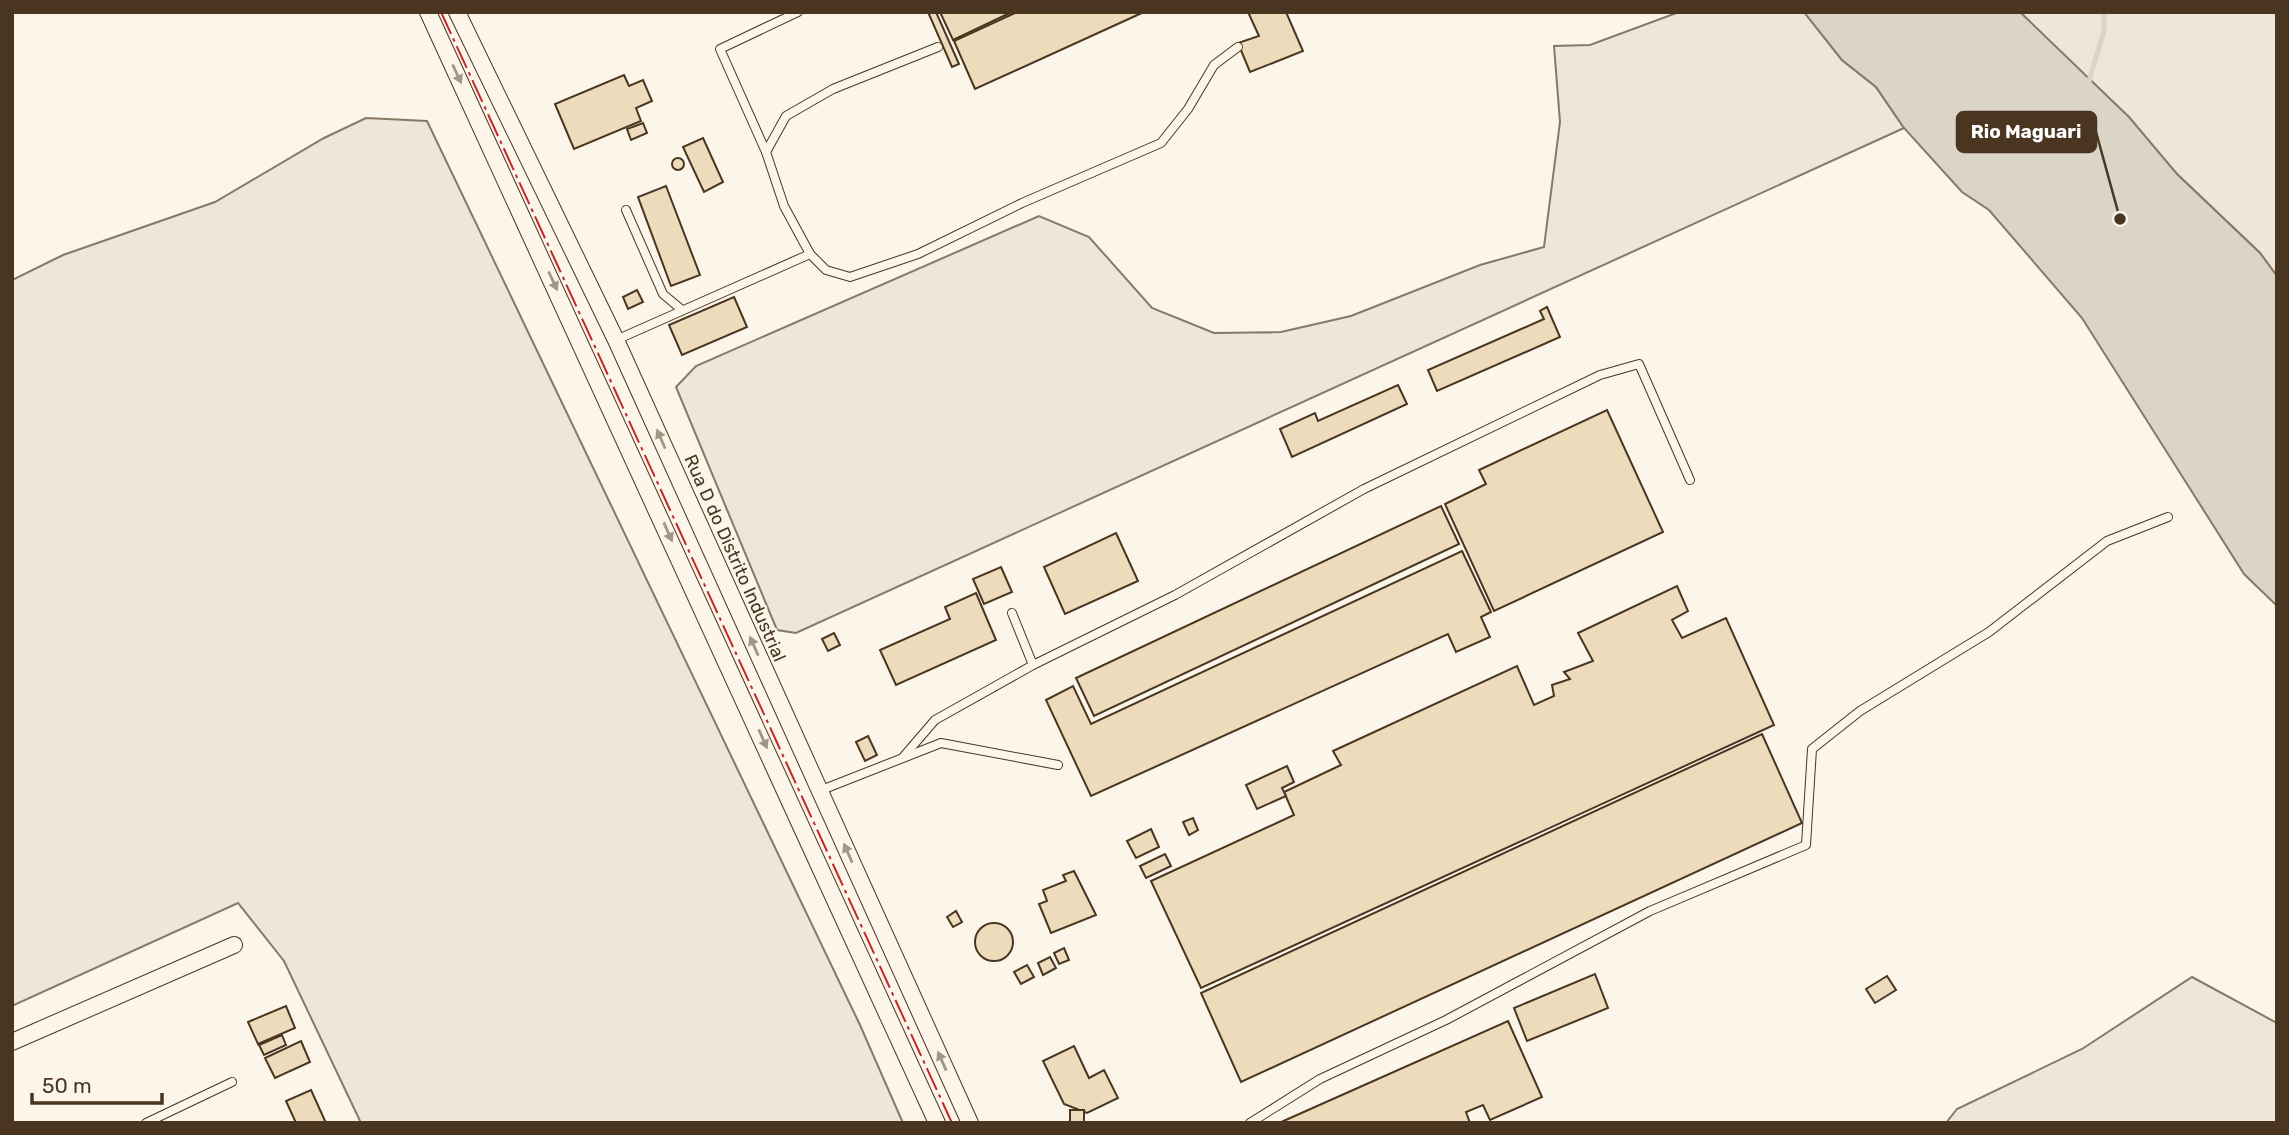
<svg xmlns="http://www.w3.org/2000/svg" width="2289" height="1135" font-family="Rubik,sans-serif">
<style>
.green{fill:#ede6d9;stroke:#887966;stroke-width:2}
.water{fill:#dcd4c6;stroke:#887966;stroke-width:2}
.lines{fill:none;stroke-linecap:round;stroke-linejoin:round}
.stream{stroke:#dcd4c6;stroke-width:5}
.building{fill:#ecdcbc;stroke:#4a3520;stroke-width:2}
.service-casing{stroke:#4a3520;stroke-width:10}
.minor-casing{stroke:#4a3520;stroke-width:18}
.service{stroke:#fbf6e9;stroke-width:8}
.minor{stroke:#fbf6e9;stroke-width:16}
.power{stroke:#c62828;stroke-width:2;stroke-dasharray:24 5 3.5 5;stroke-linecap:butt}
.oneway{fill:#a29684}
.labels{text-anchor:middle;dominant-baseline:central;stroke-width:5;stroke-linejoin:round;paint-order:stroke}
.street-label{font-size:18px;fill:#4a3520;stroke:#fbf6e9}
.leader{fill:none;stroke:#4a3520;stroke-width:2.5}
.callout-dot{fill:#4a3520;stroke:#fbf6e9;stroke-width:2.5}
.callout{fill:#4a3520;stroke:#4a3520;stroke-width:2.5}
.callout-label{font-size:19px;text-anchor:middle;font-weight:bold;fill:#fff}
</style>
<rect width="100%" height="100%" fill="#fbf6e9"/>
<g class="green">
<path d="M1679,12H1804L1842,60L1876,87L1904,128L796,633L777,630L676,387L696,366L1039,216L1089,237L1152,308L1214,333L1281,332L1351,316L1480,265L1544,247L1560,122L1554,46L1590,45Z"/>
<path d="M2020,12H2277V276L2260,253L2177,174Z"/>
<path d="M366,118L427,121L860,1025L903,1123H361L284,961L238,903L12,1006V280L63,255L215,202L324,138Z"/>
<path d="M2192,977L2277,1023V1123H1946L1957,1109L2082,1049Z"/>
</g>
<path class="water" d="M1804,12H2020L2129,117L2177,174L2260,253L2277,276V606L2244,574L2082,318L1989,210L1962,192L1904,128L1876,87L1842,60Z"/>
<g class="lines">
<path class="stream" d="M2083,84L2089,81L2104,31V12"/>
</g>
<g class="building">
<path d="M928,12H936L959,64L952,67Z"/>
<path d="M940,12H1012L953,40Z"/>
<path d="M1017,12H1144L975,89L954,41Z"/>
<path d="M1248,12H1286L1303,51L1250,72L1238,43L1259,36Z"/>
<path d="M624,75L629,86L643,80L652,101L636,108L641,121L574,149L555,104Z"/>
<path d="M643,123L647,133L631,140L627,129Z"/>
<path d="M703,138L723,182L704,192L683,147Z"/>
<circle cx="678" cy="164" r="6"/>
<path d="M666,186L700,275L671,286L638,197Z"/>
<path d="M637,290L643,302L628,309L623,297Z"/>
<path d="M734,297L747,327L682,355L669,325Z"/>
<path d="M1547,307L1560,337L1437,391L1428,370L1544,319L1540,311Z"/>
<path d="M1398,385L1407,404L1292,457L1280,429L1315,413L1318,421Z"/>
<path d="M1607,410L1663,532L1494,611L1445,504L1486,484L1479,470Z"/>
<path d="M1441,506L1459,544L1094,716L1076,678Z"/>
<path d="M1116,533L1138,581L1065,614L1044,567Z"/>
<path d="M1462,551L1491,612L1481,617L1490,637L1456,652L1448,634L1091,796L1046,700L1073,686L1091,724Z"/>
<path d="M1001,567L1012,592L984,604L973,579Z"/>
<path d="M1677,586L1688,611L1672,620L1682,638L1726,618L1774,725L1201,988L1151,881L1294,815L1284,792L1341,765L1333,751L1517,666L1534,705L1554,696L1552,685L1570,679L1564,672L1593,661L1578,633Z"/>
<path d="M976,593L996,640L896,685L880,650L950,619L945,607Z"/>
<path d="M834,633L840,645L828,651L822,639Z"/>
<path d="M1762,734L1802,823L1241,1082L1201,993Z"/>
<path d="M868,736L877,755L865,761L856,742Z"/>
<path d="M1287,766L1294,782L1282,788L1286,796L1257,809L1246,785Z"/>
<path d="M1193,818L1198,830L1189,835L1183,822Z"/>
<path d="M1151,829L1159,847L1136,858L1127,841Z"/>
<path d="M1165,854L1171,866L1146,878L1140,866Z"/>
<path d="M1074,871L1096,915L1051,933L1039,904L1047,901L1043,890L1066,881L1063,875Z"/>
<path d="M956,911L962,922L953,927L947,917Z"/>
<circle cx="994" cy="942" r="19"/>
<path d="M1064,948L1069,960L1059,964L1054,953Z"/>
<path d="M1050,957L1056,968L1043,975L1038,963Z"/>
<path d="M1027,965L1034,977L1021,984L1014,972Z"/>
<path d="M1595,974L1608,1008L1527,1041L1514,1008Z"/>
<path d="M1887,976L1896,990L1875,1003L1866,989Z"/>
<path d="M286,1006L295,1028L258,1044L248,1022Z"/>
<path d="M1508,1021L1542,1097L1490,1120L1483,1105L1466,1112L1470,1123H1279Z"/>
<path d="M282,1035L286,1045L264,1055L259,1045Z"/>
<path d="M301,1041L310,1062L275,1078L265,1058Z"/>
<path d="M1074,1046L1089,1078L1104,1070L1118,1098L1087,1113L1064,1104L1043,1061Z"/>
<path d="M311,1090L326,1123H296L286,1101Z"/>
<rect x="1070" y="1110" width="14" height="13"/>
</g>
<g class="lines">
<g class="service-casing">
<g id="service">
<path d="M766,152L720,49L798,12"/>
<path d="M626,210L663,294L682,310"/>
<path d="M810,254L826,270L850,277L918,254L1022,203L1161,143L1188,109L1214,65L1238,47"/>
<path d="M616,340L810,254L784,206L766,152L786,116L833,89L938,47"/>
<path d="M1012,613L1033,665"/>
<path d="M904,756L935,720L1033,665L1175,595L1364,489L1600,375L1639,364L1690,480"/>
<path d="M819,791L941,743L1058,765"/>
<path d="M146,1123L232,1082"/>
<path d="M1250,1123L1320,1079L1446,1020L1650,911L1806,845L1812,749L1860,711L1989,632L2107,541L2168,517"/>
</g>
</g>
<g class="minor-casing">
<g id="minor">
<path d="M428,12L937,1123"/>
<path d="M457,12L616,340L970,1123"/>
<path d="M12,1042L234,945"/>
</g>
</g>
<use href="#service" class="service"/>
<use href="#minor" class="minor"/>
<path class="power" d="M441,12L952,1123"/>
</g>
<defs><path id="oneway-solid" d="M-6-.8H1V-3.2L6.5 0L1 3.2V.8H-6Z" transform="scale(1.75)"/></defs>
<g class="oneway">
<use href="#oneway-solid" transform="translate(457 74) rotate(65)"/>
<use href="#oneway-solid" transform="translate(553 281) rotate(65)"/>
<use href="#oneway-solid" transform="translate(661 439) rotate(-114)"/>
<use href="#oneway-solid" transform="translate(668 532) rotate(66)"/>
<use href="#oneway-solid" transform="translate(754 646) rotate(-114)"/>
<use href="#oneway-solid" transform="translate(763 739) rotate(66)"/>
<use href="#oneway-solid" transform="translate(848 853) rotate(-114)"/>
<use href="#oneway-solid" transform="translate(942 1061) rotate(-114)"/>
</g>
<g class="labels">
<g class="street-label">
<text transform="translate(735 558) rotate(66)">Rua D do Distrito Industrial</text>
</g>
</g>
<path class="leader" d="M2120 219L2096 132"/>
<circle class="callout-dot" cx="2120" cy="219" r="7"/>
<rect class="callout" x="1957" y="112" width="139" height="40" rx="7"/>
<g class="callout-label">
<text x="2026" y="138">Rio Maguari</text>
</g>
<rect width="2289" height="1135" fill="none" stroke="#4a3520" stroke-width="28"/>
<path d="M32 1093v10h130v-10" fill="none" stroke="#4a3520" stroke-width="3.5"/>
<text x="42" y="1093" font-size="21" fill="#4a3520" stroke="#fbf6e9" stroke-width="5" paint-order="stroke">50 m</text>
</svg>
